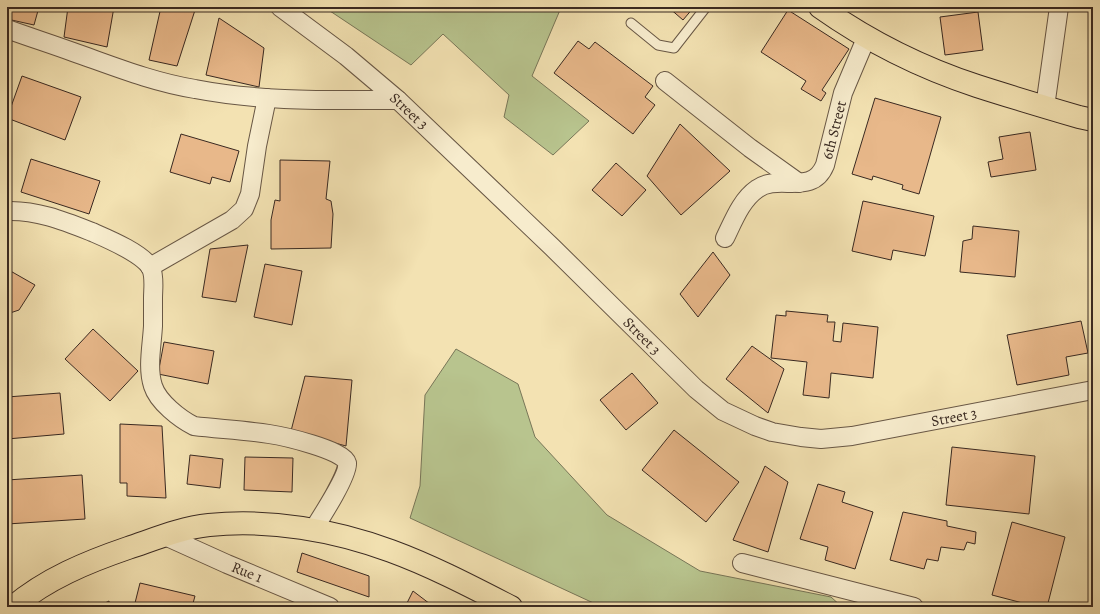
<svg xmlns="http://www.w3.org/2000/svg" width="1100" height="614" font-family="Alegreya,serif">
<style>
.green{fill:#b8c48e;stroke:#787658}
.building{fill:#e8b88a;stroke:#392921}
.lines{fill:none;stroke-linecap:round;stroke-linejoin:round}
.lane-casing{stroke:#685745;stroke-width:11}
.street-casing{stroke:#685745;stroke-width:20}
.highway-casing{stroke:#392921;stroke-width:24}
.lane{stroke:#f7eccd;stroke-width:9}
.street{stroke:#f7eccd;stroke-width:18}
.highway{stroke:#f3e2b2;stroke-width:22}
.labels{text-anchor:middle;dominant-baseline:central;stroke-width:3.5;stroke-linejoin:round;paint-order:stroke}
.street-label{font-size:15px;fill:#392921;stroke:#f7eccd}
</style>
<rect width="100%" height="100%" fill="#f3e2b2"/>
<filter id="stains"><feTurbulence type="fractalNoise" baseFrequency=".005" numOctaves="4"/><feColorMatrix values="0 0 0 0 .2 0 0 0 0 .09 0 0 0 0 .02 0 0 0 .5 -.17"/></filter>
<radialGradient id="worn" r=".72"><stop offset=".6" stop-color="#630" stop-opacity="0"/><stop offset="1" stop-color="#630" stop-opacity=".3"/></radialGradient>
<g class="green">
<path d="M324,7H557L560,10L532,76L589,121L553,155L504,117L509,95L443,34L411,65Z"/>
<path d="M456,349L518,384L535,437L607,515L700,571L831,597L842,607H602L410,518L420,486L425,395Z"/>
</g>
<g class="building">
<path d="M7,7H39L34,25L7,19Z"/>
<path d="M68,7H114L107,47L64,37Z"/>
<path d="M161,7H196L177,66L149,60Z"/>
<path d="M668,7H694L683,20Z"/>
<path d="M788,10L849,49L822,90L826,93L821,101L801,89L806,81L761,52Z"/>
<path d="M978,12L983,50L945,55L940,17Z"/>
<path d="M219,18L264,48L259,87L206,75Z"/>
<path d="M578,41L589,49L595,42L653,86L645,97L655,105L633,134L554,73Z"/>
<path d="M22,76L81,97L65,140L7,118Z"/>
<path d="M875,98L941,117L919,194L902,189L903,185L873,176L872,180L852,174Z"/>
<path d="M680,124L730,171L681,215L647,176Z"/>
<path d="M1030,132L1036,170L991,177L988,162L1003,159L999,137Z"/>
<path d="M181,134L239,151L230,182L212,177L210,184L170,172Z"/>
<path d="M31,159L100,181L89,214L21,192Z"/>
<path d="M280,160L330,161L326,199L331,201L333,214L331,248L271,249V220L275,200L280,201Z"/>
<path d="M616,163L646,190L622,216L592,190Z"/>
<path d="M863,201L934,216L925,256L893,250L891,260L852,251Z"/>
<path d="M973,226L1019,231L1015,277L960,272L963,241L972,239Z"/>
<path d="M248,245L236,302L202,297L210,249Z"/>
<path d="M713,252L730,275L698,317L680,294Z"/>
<path d="M265,264L302,271L292,325L254,317Z"/>
<path d="M7,269L35,285L19,310L7,314Z"/>
<path d="M786,311L828,315L827,322H835L833,341L841,342L843,323L878,327L873,378L831,373L829,398L803,395L807,362L771,358L776,315L786,316Z"/>
<path d="M1081,321L1088,353L1066,357L1069,375L1017,385L1007,335Z"/>
<path d="M93,329L138,371L110,401L65,359Z"/>
<path d="M164,342L214,351L208,384L158,374Z"/>
<path d="M752,346L784,369L768,413L726,379Z"/>
<path d="M632,373L658,403L626,430L600,400Z"/>
<path d="M305,376L352,380L346,446L291,431Z"/>
<path d="M60,393L64,434L7,439V397Z"/>
<path d="M120,424L162,426L166,498L127,496V483H120Z"/>
<path d="M674,430L739,482L706,522L642,470Z"/>
<path d="M952,447L1035,456L1029,514L946,505Z"/>
<path d="M190,455L223,459L220,488L187,484Z"/>
<path d="M245,457L293,458L292,492L244,490Z"/>
<path d="M765,466L788,482L768,552L733,540Z"/>
<path d="M82,475L85,519L7,524V480Z"/>
<path d="M818,484L845,492L842,502L873,512L855,569L825,560L828,547L800,539Z"/>
<path d="M903,512L947,521V526L976,532L975,544L967,542L964,550L941,547L938,561L927,559L924,569L890,560Z"/>
<path d="M1012,522L1065,537L1047,607H1038L992,595Z"/>
<path d="M302,553L369,576V597L297,572Z"/>
<path d="M140,583L195,596L192,607H134Z"/>
<path d="M413,591L434,607H405Z"/>
<path d="M109,601L110,607H97Z"/>
</g>
<g class="lines">
<g class="lane-casing">
<path id="lane" d="M631,23L658,45L674,48L706,7"/>
</g>
<g class="street-casing">
<g id="street">
<path d="M280,7L346,56L398,100L552,247L696,389L723,411L755,426L772,432L801,437L821,439L852,436L1093,390"/>
<path d="M7,29C29,37 51,44 73,52C113,66 152,82 195,89C262,102 330,100 398,100"/>
<path d="M665,81L750,148L799,183"/>
<path d="M1045,107L1059,7"/>
<path d="M7,211C37,210 64,221 92,232C108,239 142,253 151,268C155,277 153,289 153,298C153,307 153,317 153,326C152,345 147,368 153,386C158,402 180,419 194,426C219,429 244,430 269,434C283,436 344,450 347,463C349,474 320,519 313,530"/>
<path d="M725,238C733,222 741,200 757,189C778,173 812,197 825,165L843,93L867,36"/>
<path d="M150,267L232,220L244,209L250,194L257,146L267,98"/>
<path d="M165,536L227,564L330,607"/>
<path d="M742,563L914,607"/>
</g>
</g>
<g class="highway-casing">
<g id="highway">
<path d="M820,7C868,41 922,68 977,86C1011,97 1045,107 1079,117L1093,120"/>
<path d="M13,607C46,579 87,562 128,548C155,539 181,528 209,525C270,519 334,530 391,551C432,566 472,587 511,607"/>
</g>
</g>
<use href="#lane" class="lane"/>
<use href="#street" class="street"/>
<use href="#highway" class="highway"/>
</g>
<g class="labels">
<g class="street-label">
<text transform="translate(409 111) rotate(43)">Street 3</text>
<text transform="translate(834 130) rotate(-76)">6th Street</text>
<text transform="translate(642 336) rotate(45)">Street 3</text>
<text transform="translate(954 417) rotate(-11)">Street 3</text>
<text transform="translate(247 572) rotate(22)">Rue 1</text>
</g>
</g>
<rect width="1100" height="614" fill="none" stroke="#f3e2b2" stroke-width="24"/>
<rect x="8" y="8" width="1084" height="598" fill="none" stroke="#392921" stroke-width="2"/>
<rect x="12" y="12" width="1076" height="590" fill="none" stroke="#392921"/>
<rect width="100%" height="100%" filter="url(#stains)"/>
<rect width="100%" height="100%" fill="url(#worn)"/>
</svg>
